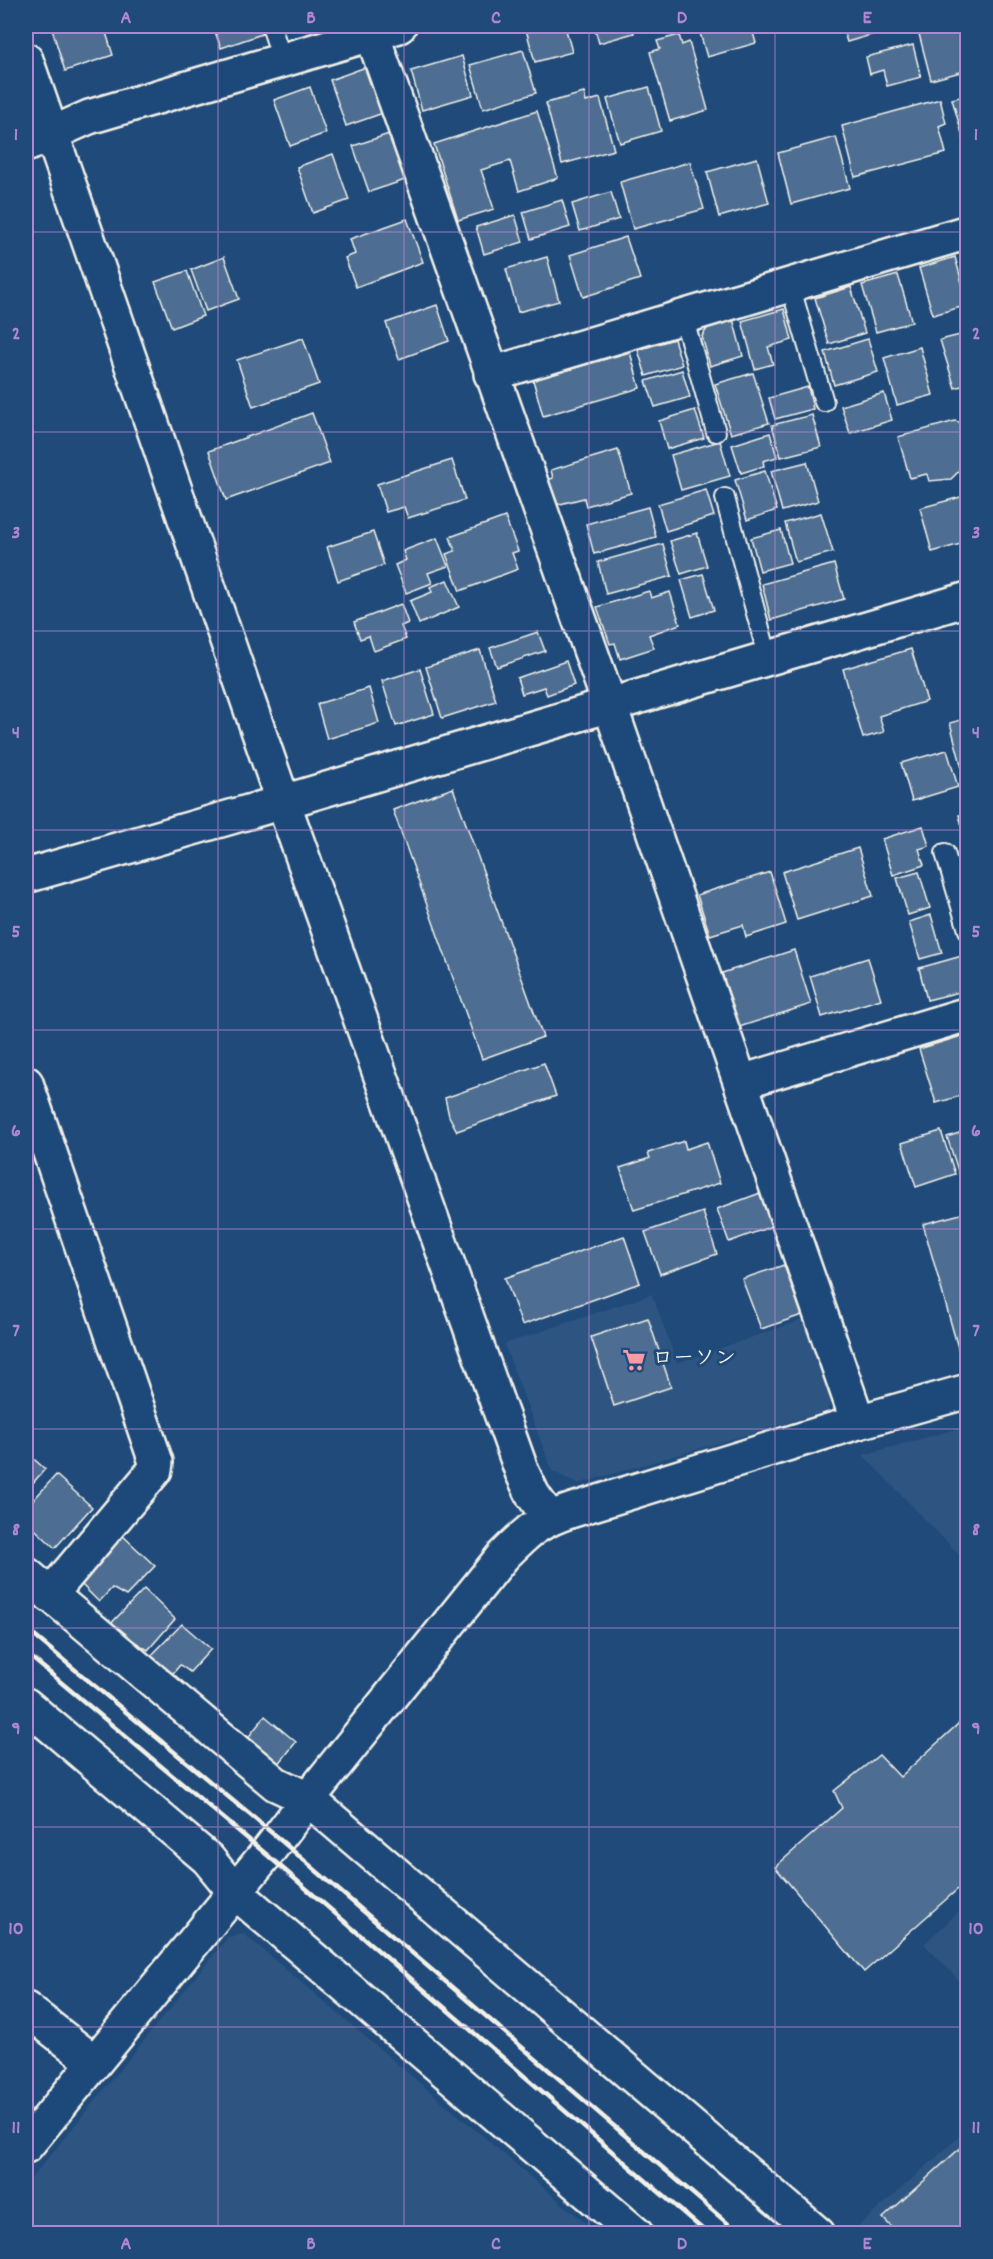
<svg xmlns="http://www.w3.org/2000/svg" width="993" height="2259" font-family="Dekko,'Klee One',sans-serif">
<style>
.built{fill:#2d5581}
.building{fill:#4d6e92;stroke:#f4f1e8;stroke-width:1.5}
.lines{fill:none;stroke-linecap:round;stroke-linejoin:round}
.lane-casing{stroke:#f4f1e8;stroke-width:22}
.street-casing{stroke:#f4f1e8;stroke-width:38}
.secondary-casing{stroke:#f4f1e8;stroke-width:38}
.lane{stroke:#1f4a7a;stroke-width:18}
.street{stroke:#1f4a7a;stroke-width:33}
.secondary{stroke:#1f4a7a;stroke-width:33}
.rail{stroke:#f4f1e8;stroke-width:4.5}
.grid{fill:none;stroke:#b185d1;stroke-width:1.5;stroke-opacity:0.55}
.labels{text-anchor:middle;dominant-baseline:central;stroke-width:6;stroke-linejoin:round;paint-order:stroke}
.poi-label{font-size:21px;font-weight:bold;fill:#f4f1e8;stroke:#1f4a7a;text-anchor:start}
.neatline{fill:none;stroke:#b185d1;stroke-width:2}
.grid-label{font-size:20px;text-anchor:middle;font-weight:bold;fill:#b185d1}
</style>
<rect width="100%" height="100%" fill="#1f4a7a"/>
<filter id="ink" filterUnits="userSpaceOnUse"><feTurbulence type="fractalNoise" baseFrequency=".0167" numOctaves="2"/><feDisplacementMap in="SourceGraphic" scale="12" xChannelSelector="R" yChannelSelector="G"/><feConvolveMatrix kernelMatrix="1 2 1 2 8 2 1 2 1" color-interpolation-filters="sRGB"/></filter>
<g filter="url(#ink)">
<g class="built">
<path d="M652,1294L677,1363L811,1317L837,1389L827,1411L578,1484L552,1471L504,1344Z"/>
<path d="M967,1426H968L967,1563L863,1455Z"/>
<path d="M967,1904V1989L924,1944Z"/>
<path d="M244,1934L597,2233H26V2185L228,1937Z"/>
<path d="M967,2130V2233L856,2234L853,2231Z"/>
</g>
<g class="building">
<path d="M51,26H104L113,55L65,71Z"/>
<path d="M213,26H259L262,34L221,48Z"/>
<path d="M525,26H565L572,52L535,62Z"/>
<path d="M594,26H632L634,33L599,43Z"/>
<path d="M698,26H751L756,43L707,57Z"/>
<path d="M842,26H901L847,42Z"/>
<path d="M934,26H968V70L931,80L918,30Z"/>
<path d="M679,35L682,45L689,42L708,110L670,121L650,52L660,49L657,41Z"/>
<path d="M913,45L921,77L887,86L883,70L870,74L866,57Z"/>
<path d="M523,50L536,93L483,109L470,65Z"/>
<path d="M462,56L473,95L422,110L411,71Z"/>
<path d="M366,67L383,113L346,126L330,80Z"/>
<path d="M310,87L326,133L290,146L274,100Z"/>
<path d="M649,87L661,131L620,143L607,99Z"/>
<path d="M584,93L586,102L600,98L614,150L562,164L546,103Z"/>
<path d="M968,95V143L965,144L952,99Z"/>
<path d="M940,99L946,123L939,126L946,153L855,177L842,126Z"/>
<path d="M537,111L558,178L519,191L510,161L481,170L494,209L458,220L434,144Z"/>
<path d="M389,134L405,180L369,192L353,146Z"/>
<path d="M836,137L850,188L791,204L778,153Z"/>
<path d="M333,154L349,200L313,213L297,167Z"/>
<path d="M757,158L769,203L719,217L707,172Z"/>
<path d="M690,162L704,209L633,229L620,182Z"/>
<path d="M611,192L619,219L580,231L572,204Z"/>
<path d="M562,200L570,227L531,239L523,212Z"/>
<path d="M515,215L523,242L484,254L476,227Z"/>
<path d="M407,219L423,262L356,287L345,258L355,254L350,239Z"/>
<path d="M626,237L640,279L583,297L570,255Z"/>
<path d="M224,257L239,299L206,311L191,270Z"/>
<path d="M547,257L559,301L518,312L506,269Z"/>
<path d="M955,257L968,305L933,315L919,268Z"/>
<path d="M187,271L203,316L172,328L155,282Z"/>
<path d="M898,275L912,322L876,332L862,285Z"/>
<path d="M851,287L865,333L829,344L815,298Z"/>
<path d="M437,305L449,341L399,359L386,323Z"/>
<path d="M784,309L792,340L768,347L773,364L755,369L742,321Z"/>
<path d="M733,319L743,356L710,366L702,336L709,326Z"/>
<path d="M968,333V384L955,388L940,340Z"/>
<path d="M303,338L319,384L253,407L237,360Z"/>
<path d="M674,339L682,365L646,376L638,350Z"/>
<path d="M868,339L878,372L834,385L825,352Z"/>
<path d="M920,347L933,395L897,405L884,358Z"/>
<path d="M630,352L640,388L543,416L533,380Z"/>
<path d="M682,370L690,397L655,407L646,381Z"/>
<path d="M753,373L769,423L731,434L715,384Z"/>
<path d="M808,387L813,409L775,419L769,398Z"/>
<path d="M884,393L892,420L850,433L841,406Z"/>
<path d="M695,410L704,438L667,449L659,421Z"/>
<path d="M312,413L330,463L226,500L209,451Z"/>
<path d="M812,415L821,447L781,457L772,425Z"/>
<path d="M955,421L965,424L968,428V450L964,454L967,462L961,464L958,472L951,479L929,481L927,474L910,478L898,437Z"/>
<path d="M770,433L777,457L763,461L764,466L741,473L732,445Z"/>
<path d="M720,441L730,476L681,490L671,455Z"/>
<path d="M618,450L631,493L586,506L584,498L556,505L548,480L553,478L551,470Z"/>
<path d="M452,460L465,500L408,518L404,507L386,512L377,484Z"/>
<path d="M807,462L818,501L782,511L771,471Z"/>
<path d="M765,471L777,510L747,520L735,480Z"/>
<path d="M706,490L714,516L666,531L658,504Z"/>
<path d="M968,495V542L932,552L920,508Z"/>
<path d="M648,507L656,537L594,554L586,524Z"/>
<path d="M821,513L833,552L796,562L785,523Z"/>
<path d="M505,517L518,551L512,553L518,569L460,591L446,554L455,551L450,537Z"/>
<path d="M781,530L790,563L760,571L751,538Z"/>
<path d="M373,532L384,565L338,581L327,547Z"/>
<path d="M697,533L707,566L681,574L670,541Z"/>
<path d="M437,538L448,566L428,573L432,583L406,593L395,565L406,560L403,551Z"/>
<path d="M663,544L672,576L606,594L598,562Z"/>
<path d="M834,564L844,599L771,620L762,584Z"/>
<path d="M703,574L714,610L692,617L681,580Z"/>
<path d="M447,580L459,607L419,624L410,601L432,592L430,587Z"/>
<path d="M649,591L651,598L670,592L680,624L649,635L654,648L620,659L615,643L610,644L597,607Z"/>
<path d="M401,604L408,623L401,626L406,639L374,651L369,636L360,639L354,622Z"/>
<path d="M538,632L545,651L497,667L490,648Z"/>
<path d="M911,649L927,701L879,716L884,732L863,738L843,669Z"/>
<path d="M480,650L496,701L442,718L426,667Z"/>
<path d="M566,661L574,685L547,695L544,687L522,694L517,678Z"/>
<path d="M420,669L434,714L396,726L382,681Z"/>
<path d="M369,688L379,723L327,739L317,704Z"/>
<path d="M968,718V787H967L950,723Z"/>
<path d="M947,750L958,787L912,801L901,763Z"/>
<path d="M453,788L543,1037L482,1059L393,810Z"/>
<path d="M968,813V847L959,815Z"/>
<path d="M923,826L929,846L919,849L924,865L893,875L882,839Z"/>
<path d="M858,848L873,896L797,920L782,872Z"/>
<path d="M770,872L786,924L746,937L743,925L710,935L697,895Z"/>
<path d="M919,872L930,908L908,915L897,878Z"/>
<path d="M931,915L942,953L920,959L909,922Z"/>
<path d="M794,950L811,1004L739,1027L722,973Z"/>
<path d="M962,956L968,976V990L927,1000L919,968Z"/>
<path d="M868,958L881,999L822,1017L810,976Z"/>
<path d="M965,1035L968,1042V1094L936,1103L919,1049Z"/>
<path d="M544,1063L556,1096L457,1131L449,1116L445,1098Z"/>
<path d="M968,1130V1194L966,1195L947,1137Z"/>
<path d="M941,1131L955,1174L916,1187L902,1143Z"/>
<path d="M684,1141L686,1149L707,1142L720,1183L634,1210L620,1168L650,1158L648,1153Z"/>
<path d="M763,1192L775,1225L729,1242L717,1209Z"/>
<path d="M703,1212L717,1254L660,1274L645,1232Z"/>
<path d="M968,1212V1353L960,1355L923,1224Z"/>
<path d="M624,1236L640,1283L522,1325L505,1278Z"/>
<path d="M784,1265L802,1315L761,1329L742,1279Z"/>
<path d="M648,1318L671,1387L614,1406L591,1337Z"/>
<path d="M26,1452L45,1469L26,1491Z"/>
<path d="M56,1475L92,1507L55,1548L26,1521V1508Z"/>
<path d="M121,1534L155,1566L126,1596L112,1588L99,1602L78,1581Z"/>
<path d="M144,1589L175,1619L148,1650L132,1640L122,1651L102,1633Z"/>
<path d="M182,1624L211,1649L190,1672L180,1665L168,1679L147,1660Z"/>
<path d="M968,1715V1880L864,1972L775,1867L842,1808L834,1791L879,1755L900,1777Z"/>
<path d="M265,1716L296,1742L278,1765L246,1740Z"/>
<path d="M968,2141V2232L898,2234L883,2218Z"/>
</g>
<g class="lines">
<g class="lane-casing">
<g id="lane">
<path d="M271,26L282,59"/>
<path d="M790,285L824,402"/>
<path d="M683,316L716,432"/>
<path d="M725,498L768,658"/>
<path d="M945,853L968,930"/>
</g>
</g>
<g class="street-casing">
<g id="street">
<path d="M372,34L609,703L858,1422"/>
<path d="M26,145L89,117L399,26"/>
<path d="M491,374L968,232"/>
<path d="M26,876L283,802L968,599"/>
<path d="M741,1082L968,1014"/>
<path d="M26,1083L156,1462L155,1470L50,1595"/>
<path d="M26,1574L276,1784L308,1799"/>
<path d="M26,1705L208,1859L234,1891"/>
<path d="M26,2009L94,2062"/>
</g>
</g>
<g class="secondary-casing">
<g id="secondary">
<path d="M26,60L283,802L522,1472L533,1495L549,1518"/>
<path d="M308,1799L818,2234"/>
<path d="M234,1891L636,2234"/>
<path d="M26,2146L266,1854L308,1799L503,1556C528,1531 538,1521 573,1510L858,1422L968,1391"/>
</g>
</g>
<use href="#lane" class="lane"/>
<use href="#street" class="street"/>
<use href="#secondary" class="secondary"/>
<g class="rail">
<path d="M26,1629L278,1838L740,2234"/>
<path d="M26,1653L266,1854L708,2234"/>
</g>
</g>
</g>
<path class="grid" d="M218,26V2234M404,26V2234M589,26V2234M775,26V2234M26,232H968M26,432H968M26,631H968M26,830H968M26,1030H968M26,1229H968M26,1429H968M26,1628H968M26,1827H968M26,2027H968"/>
<defs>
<g id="supermarket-bare" transform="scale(1.8)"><path d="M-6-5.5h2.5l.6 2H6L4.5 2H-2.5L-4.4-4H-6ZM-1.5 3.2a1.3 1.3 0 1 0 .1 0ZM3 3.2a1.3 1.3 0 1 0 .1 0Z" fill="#ff9aa2" stroke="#1f4a7a" stroke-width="2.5" paint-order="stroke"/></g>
</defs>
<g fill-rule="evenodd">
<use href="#supermarket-bare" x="634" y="1360"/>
</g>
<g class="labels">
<g class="poi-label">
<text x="652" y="1360">ローソン</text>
</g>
</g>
<rect width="993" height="2259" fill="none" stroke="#1f4a7a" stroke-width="66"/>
<rect x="33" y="33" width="927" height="2193" class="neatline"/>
<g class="grid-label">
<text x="126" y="23">A</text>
<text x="311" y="23">B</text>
<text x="496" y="23">C</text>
<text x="682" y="23">D</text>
<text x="867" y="23">E</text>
<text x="16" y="140">1</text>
<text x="976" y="140">1</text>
<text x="16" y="339">2</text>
<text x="976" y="339">2</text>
<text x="16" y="538">3</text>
<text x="976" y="538">3</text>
<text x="16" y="738">4</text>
<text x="976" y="738">4</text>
<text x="16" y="937">5</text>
<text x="976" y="937">5</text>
<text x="16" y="1136">6</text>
<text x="976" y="1136">6</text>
<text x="16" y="1336">7</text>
<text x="976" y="1336">7</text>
<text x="16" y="1535">8</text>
<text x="976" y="1535">8</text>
<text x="16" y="1734">9</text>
<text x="976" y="1734">9</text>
<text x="16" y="1934">10</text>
<text x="976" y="1934">10</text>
<text x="16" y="2133">11</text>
<text x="976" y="2133">11</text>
<text x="126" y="2249">A</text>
<text x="311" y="2249">B</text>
<text x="496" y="2249">C</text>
<text x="682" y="2249">D</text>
<text x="867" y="2249">E</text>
</g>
</svg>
